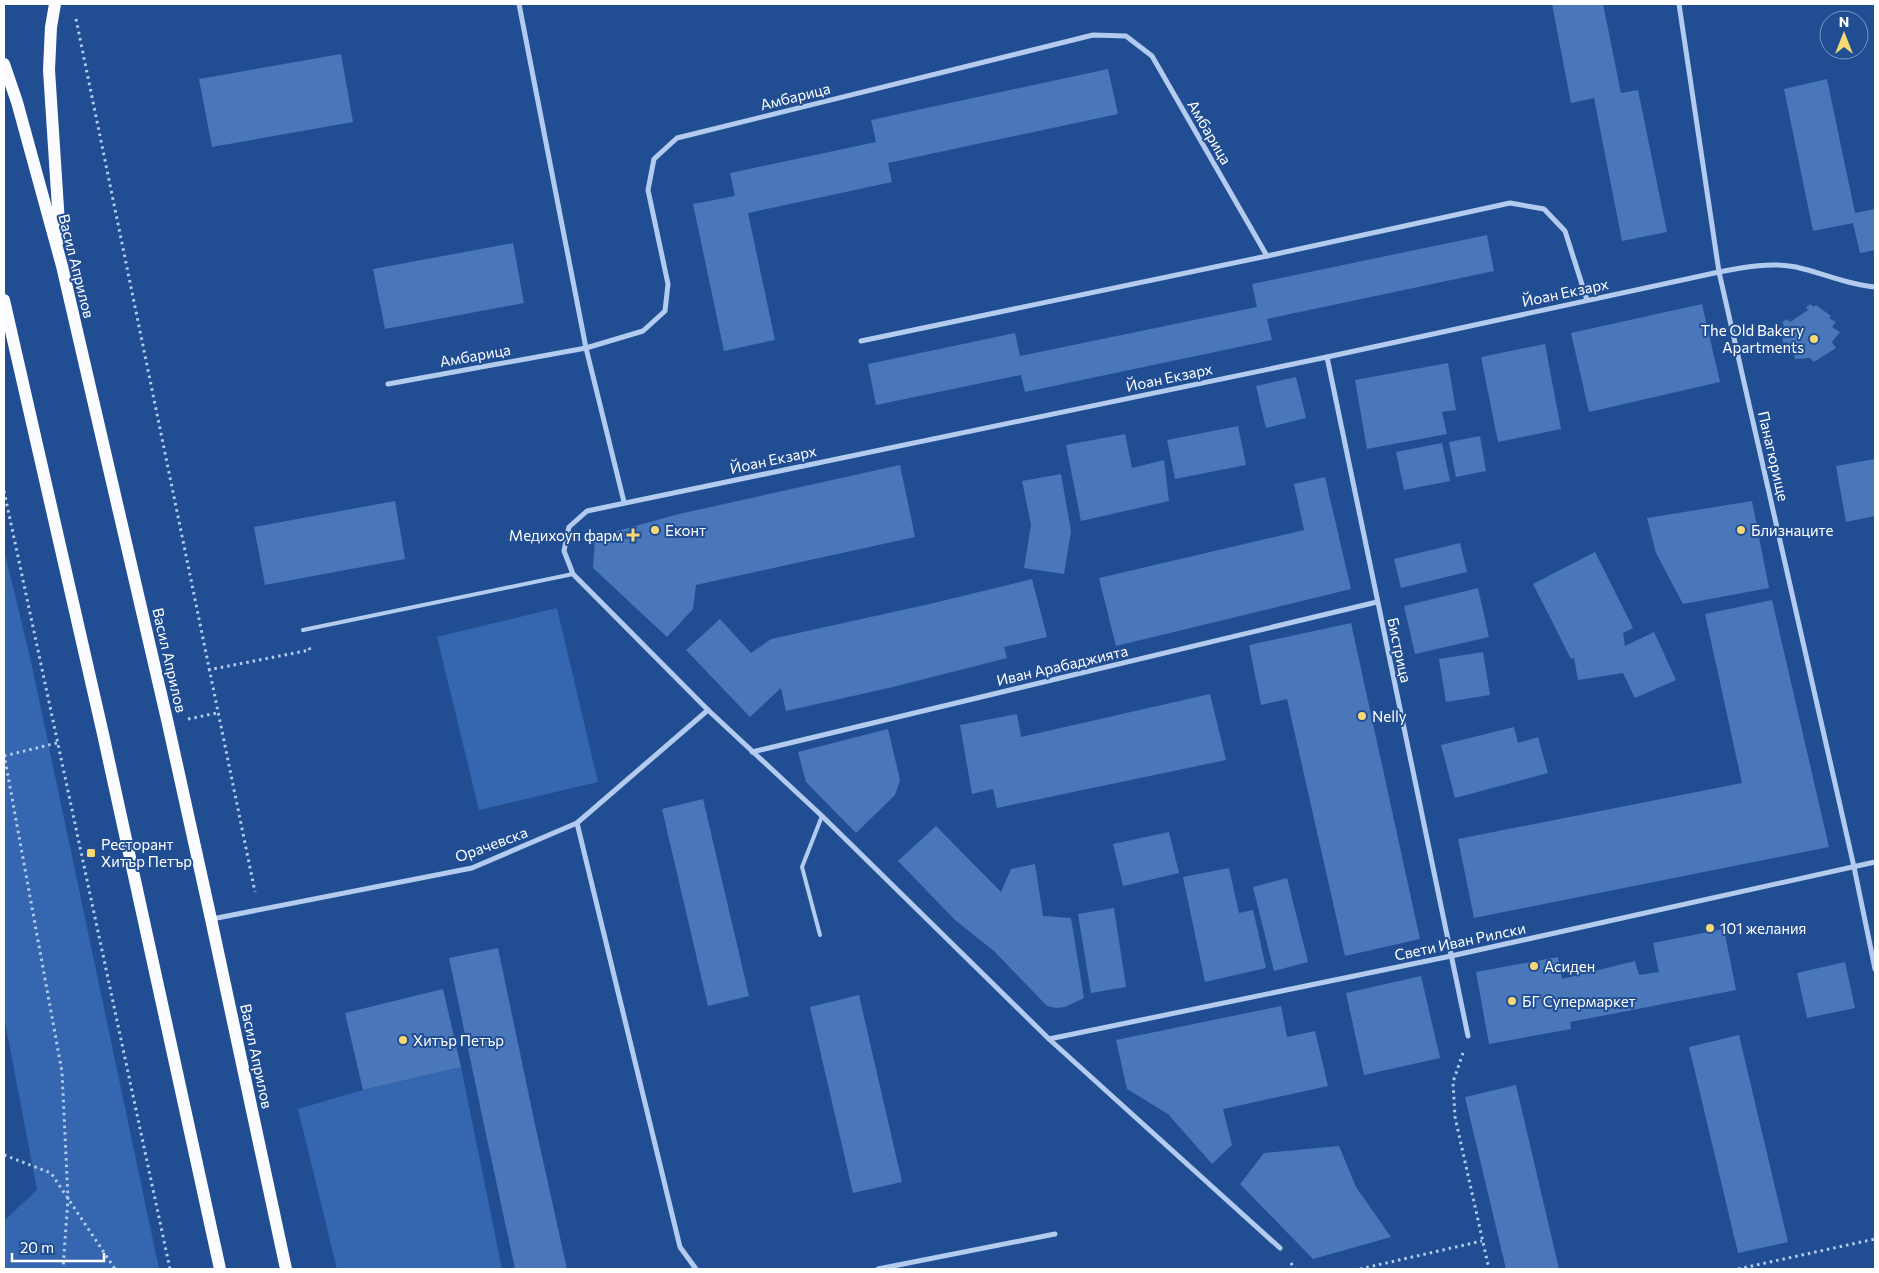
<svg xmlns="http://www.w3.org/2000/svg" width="1879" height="1273" font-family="Commissioner,sans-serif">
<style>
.green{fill:#3467b0}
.building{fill:#4977b9}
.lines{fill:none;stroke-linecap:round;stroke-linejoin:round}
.path{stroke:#b3cbee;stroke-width:3;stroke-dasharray:2.5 4;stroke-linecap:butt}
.service{stroke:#b3cbee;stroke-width:4}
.minor{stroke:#b3cbee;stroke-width:5}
.primary{stroke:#fafcff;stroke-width:12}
.poi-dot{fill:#fad974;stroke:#214e93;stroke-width:2}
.labels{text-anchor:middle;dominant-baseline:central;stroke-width:4;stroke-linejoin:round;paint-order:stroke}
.street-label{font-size:15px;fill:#fff;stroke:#214e93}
.poi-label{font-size:15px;fill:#fff;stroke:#214e93;text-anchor:start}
</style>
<rect width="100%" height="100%" fill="#214e93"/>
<g class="green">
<path d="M4,550L30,657L159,1269H4V1221L37,1190L4,1016Z"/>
<path d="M557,608L598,782L479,810L437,637Z"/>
<path d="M461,1067L502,1269H337L298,1109L363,1090Z"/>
</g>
<g class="building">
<path d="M1552,4H1603L1621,93L1638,90L1667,232L1622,241L1594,98L1571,103Z"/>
<path d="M341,54L353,122L212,147L199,79Z"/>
<path d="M1108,69L1118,114L888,163L892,182L748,213L775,340L724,351L693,204L735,196L730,173L876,142L871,120Z"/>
<path d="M1827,79L1855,213L1875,209V250L1860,253L1853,223L1813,231L1784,89Z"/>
<path d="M1487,235L1494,271L1267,319L1272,340L1025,392L1021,375L876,405L868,364L1015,333L1020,356L1257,307L1252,284Z"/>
<path d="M513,243L524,303L385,329L373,269Z"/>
<path d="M1702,304L1720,382L1589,412L1571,333Z"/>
<path d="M1811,304L1813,307L1816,305L1831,316L1829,318L1836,322L1832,327L1840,332L1832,342L1836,348L1814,362L1810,358L1795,359L1793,349L1787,350V342L1783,343L1782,327L1784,325L1782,322L1787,319L1790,322L1808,310L1806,307Z"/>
<path d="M1545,344L1561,429L1498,442L1481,357Z"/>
<path d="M1448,363L1456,410L1442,412L1447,434L1367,449L1355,380Z"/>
<path d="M1296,377L1306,418L1266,428L1256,386Z"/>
<path d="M1238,426L1246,465L1175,479L1167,440Z"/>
<path d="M1125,434L1132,468L1164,460L1169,501L1081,521L1066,445Z"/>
<path d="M1480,436L1486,471L1456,477L1449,442Z"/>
<path d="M1442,443L1450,481L1404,490L1396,452Z"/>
<path d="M1875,459V516L1846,522L1836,466Z"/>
<path d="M900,465L915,537L696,585L693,609L667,637L593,568L595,537L679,514Z"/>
<path d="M1061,474L1071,531L1064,574L1024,568L1031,525L1022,481Z"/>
<path d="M1325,477L1351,589L1116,646L1099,578L1304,530L1294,484Z"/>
<path d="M395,501L405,559L265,585L254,527Z"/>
<path d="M1752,501L1769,588L1683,604L1656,553L1647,518Z"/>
<path d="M1460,543L1467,572L1401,588L1394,559Z"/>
<path d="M1595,552L1633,628L1623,633L1625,646L1654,632L1676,680L1635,698L1623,673L1578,680L1574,658L1571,659L1533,584Z"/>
<path d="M1032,579L1047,637L1004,647L1007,658L893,687L786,711L781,688L750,717L686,650L720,619L751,653L771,639L934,603Z"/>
<path d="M1478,588L1489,637L1415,654L1404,606Z"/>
<path d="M1772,600L1829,847L1474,918L1458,839L1742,783L1705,614Z"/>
<path d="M1351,623L1420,939L1345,956L1287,699L1261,705L1249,645Z"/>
<path d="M1483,652L1490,695L1446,702L1439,659Z"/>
<path d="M1210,694L1226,760L997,808L993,789L972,794L960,725L1017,714L1021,737Z"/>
<path d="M1514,727L1518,743L1538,737L1548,773L1455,798L1441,745Z"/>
<path d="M888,729L900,780L895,795L856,833L806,782L798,752Z"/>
<path d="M703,799L749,996L708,1006L662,809Z"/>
<path d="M936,826L1001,892L1011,869L1035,864L1043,916L1071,918L1084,998L1065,1007L1056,1008L1047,1006L994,951L955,920L898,861Z"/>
<path d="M1169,832L1179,873L1123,886L1113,844Z"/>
<path d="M1229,868L1239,913L1253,910L1266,968L1205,982L1183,877Z"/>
<path d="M1287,878L1308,962L1274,971L1253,887Z"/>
<path d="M1114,908L1126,987L1091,993L1078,914Z"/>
<path d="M1724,929L1736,990L1570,1022L1571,1029L1489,1044L1476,972L1558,957L1562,979L1635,961L1639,975L1659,972L1653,943Z"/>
<path d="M498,948L536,1129L567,1269H515L487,1139L449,958Z"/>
<path d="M1845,962L1855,1008L1807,1018L1797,973Z"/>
<path d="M1421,976L1440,1058L1364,1075L1346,993Z"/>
<path d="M443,989L461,1067L363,1090L345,1013Z"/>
<path d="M859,995L902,1182L853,1193L810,1007Z"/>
<path d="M1281,1006L1287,1037L1315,1031L1328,1086L1223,1109L1232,1145L1212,1164L1168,1114L1127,1089L1116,1040Z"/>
<path d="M1739,1035L1788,1242L1738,1253L1689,1047Z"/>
<path d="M1516,1085L1559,1269H1506L1465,1097Z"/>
<path d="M1339,1146L1356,1187L1391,1237L1313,1259L1240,1184L1264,1153Z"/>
</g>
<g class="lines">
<g class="path">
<path d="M76,19L255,892"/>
<path d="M4,491L170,1269"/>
<path d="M208,670L310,650L309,647"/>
<path d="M188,719L217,713"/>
<path d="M4,754L62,1072L68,1198L63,1269"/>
<path d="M4,756L57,743"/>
<path d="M1463,1053L1453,1082L1455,1117L1489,1269"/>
<path d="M4,1155L51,1173L115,1269"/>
<path d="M1291,1263L1295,1269"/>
<path d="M1360,1269L1482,1241"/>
<path d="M1738,1269L1875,1239"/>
</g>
<g class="service">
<path d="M303,630L573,574"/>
<path d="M820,935L802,867L822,816"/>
</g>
<g class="minor">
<path d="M519,4L586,348L624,502"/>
<path d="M1679,4L1719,272L1854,867L1875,969"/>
<path d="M861,341L1267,256L1510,203L1544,209L1565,231L1587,300"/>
<path d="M1327,357L1468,1036"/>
<path d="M388,384L586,348L643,331L665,311L668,284L648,190L654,159L677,138L1093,35L1126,36L1152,56L1267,256"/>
<path d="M752,752L1377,602"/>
<path d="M577,823L680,1247L696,1269"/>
<path d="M212,919L472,868L577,823L708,710"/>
<path d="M1049,1039L1451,956L1875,862"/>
<path d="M1280,1248L1049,1039L822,816L708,710L573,574L564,551L569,527L587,511L1327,357L1719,272C1745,267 1770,262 1796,267C1823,273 1848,285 1875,287"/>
<path d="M878,1269L1055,1234"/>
</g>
<g class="primary">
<path d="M55,4L51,27L49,70L60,239"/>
<path d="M4,64L17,102L62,266L168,724L211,919L286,1269"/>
<path d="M4,300L103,734L220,1269"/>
</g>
</g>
<g class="poi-dot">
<circle cx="1814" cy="339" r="5"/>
<circle cx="655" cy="530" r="5"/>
<circle cx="1741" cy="530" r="5"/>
<path d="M630.5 527.5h5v5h5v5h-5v5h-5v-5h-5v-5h5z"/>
<circle cx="1362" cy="716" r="5"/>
<rect x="86" y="848" width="10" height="10" rx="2.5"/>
<circle cx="1710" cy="928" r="5"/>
<circle cx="1534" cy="966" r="5"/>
<circle cx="1512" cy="1001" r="5"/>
<circle cx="403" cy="1040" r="5"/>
</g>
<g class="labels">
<g class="street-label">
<text transform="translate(795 96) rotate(-14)">Амбарица</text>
<text transform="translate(1210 132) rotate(60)">Амбарица</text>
<text transform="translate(77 266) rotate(76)">Васил Априлов</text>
<text transform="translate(1565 292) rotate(-12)">Йоан Екзарх</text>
<text transform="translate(475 355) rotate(-10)">Амбарица</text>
<text transform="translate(1169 377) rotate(-12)">Йоан Екзарх</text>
<text transform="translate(1774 456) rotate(77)">Панагюрище</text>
<text transform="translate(773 459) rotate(-12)">Йоан Екзарх</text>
<text transform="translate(1400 650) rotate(78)">Бистрица</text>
<text transform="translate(170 660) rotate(77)">Васил Априлов</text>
<text transform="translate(1062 665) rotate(-13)">Иван Арабаджията</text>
<text transform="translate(491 844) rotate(-20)">Орачевска</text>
<text transform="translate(1460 941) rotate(-12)">Свети Иван Рилски</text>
<text transform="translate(257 1056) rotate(78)">Васил Априлов</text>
</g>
<g class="poi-label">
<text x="1804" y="330" text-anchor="end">The Old Bakery<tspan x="1804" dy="17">Apartments</tspan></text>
<text x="665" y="530">Еконт</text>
<text x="1751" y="530">Близнаците</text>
<text x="623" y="535" text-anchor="end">Медихоуп фарм</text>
<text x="1372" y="716">Nelly</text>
<text x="101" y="844">Ресторант<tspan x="101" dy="17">Хитър Петър</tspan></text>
<text x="1720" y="928">101 желания</text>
<text x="1544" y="966">Асиден</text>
<text x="1522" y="1001">БГ Супермаркет</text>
<text x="413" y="1040">Хитър Петър</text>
</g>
</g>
<rect width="1879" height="1273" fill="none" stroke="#ffffff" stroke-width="10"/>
<g transform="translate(1844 35)"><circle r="24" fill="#214e93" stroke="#7a95be"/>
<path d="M0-4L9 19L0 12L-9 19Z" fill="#fad974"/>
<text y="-8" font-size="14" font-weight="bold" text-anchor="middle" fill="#ffffff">N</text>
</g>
<path d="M12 1253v8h92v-8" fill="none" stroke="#ffffff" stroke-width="2.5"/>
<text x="20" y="1253" font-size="15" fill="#ffffff" stroke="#214e93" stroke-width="4" paint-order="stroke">20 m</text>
</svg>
